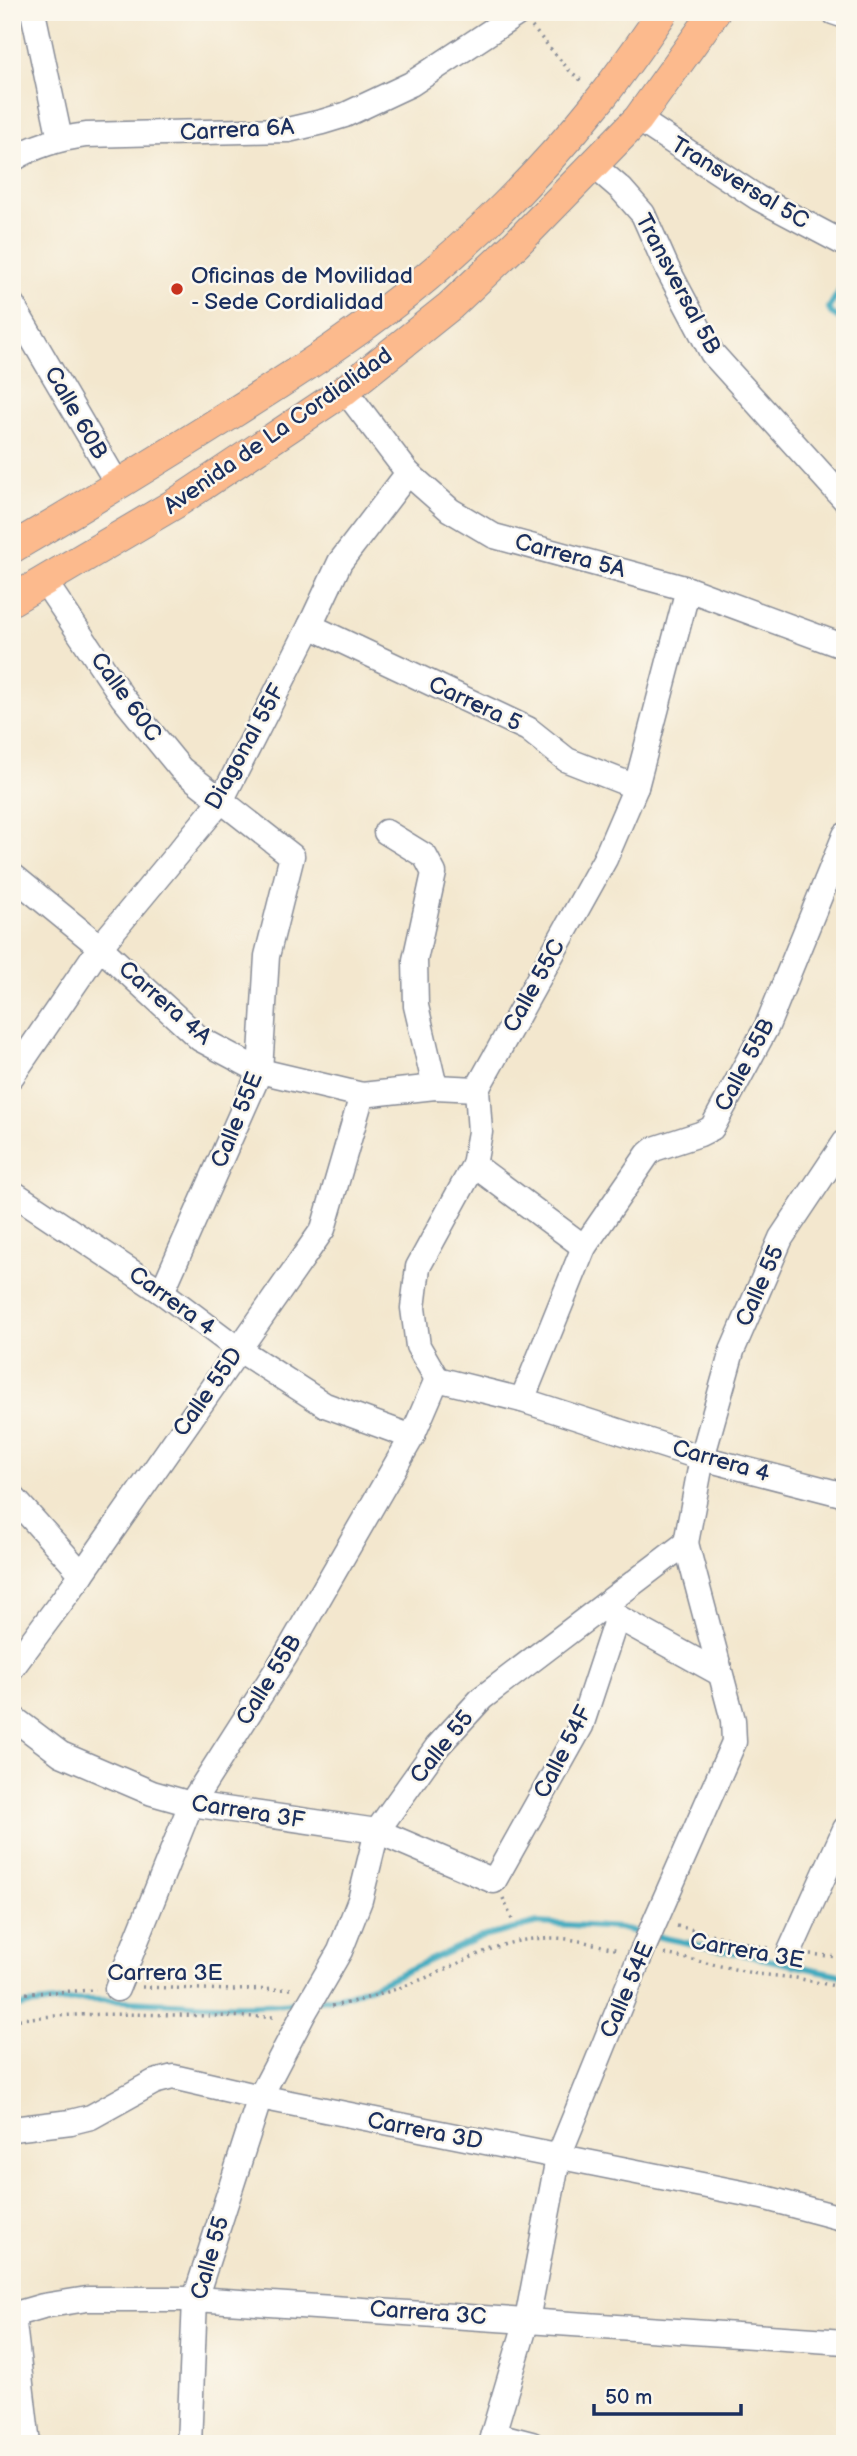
<svg xmlns="http://www.w3.org/2000/svg" width="857" height="2456" font-family="'Balsamiq Sans',sans-serif">
<style>
.lines{fill:none;stroke-linecap:round;stroke-linejoin:round}
.stream{stroke:#3faabf;stroke-width:6}
.minor-casing{stroke:#878b96;stroke-width:27}
.major-casing{stroke:#878b96;stroke-width:32}
.path{stroke:#878b96;stroke-width:3.5;stroke-dasharray:2 5;stroke-linecap:butt}
.minor{stroke:#fff;stroke-width:24}
.major{stroke:#fcba8d;stroke-width:30}
.poi-dot{fill:#c8321e;stroke:#fbf7ec;stroke-width:2.5}
.labels{text-anchor:middle;dominant-baseline:central;stroke-width:5;stroke-linejoin:round;paint-order:stroke}
.street-label{font-size:23px;fill:#1b2f5e;stroke:#fbf7ec}
.poi-label{font-size:23px;fill:#1b2f5e;stroke:#fbf7ec;text-anchor:start}
</style>
<rect width="100%" height="100%" fill="#fbf7ec"/>
<filter id="ink" filterUnits="userSpaceOnUse"><feTurbulence type="fractalNoise" baseFrequency=".0143" numOctaves="2"/><feDisplacementMap in="SourceGraphic" scale="14" xChannelSelector="R" yChannelSelector="G"/><feConvolveMatrix kernelMatrix="1 2 1 2 8 2 1 2 1" color-interpolation-filters="sRGB"/></filter>
<filter id="wash" filterUnits="userSpaceOnUse"><feTurbulence type="fractalNoise" baseFrequency=".00686" numOctaves="4" result="noise"/><feDisplacementMap in="SourceGraphic" scale="28" xChannelSelector="R" yChannelSelector="G"/><feGaussianBlur stdDeviation="1.57" result="paint"/><feColorMatrix in="noise" values="0 0 0 0 0 0 0 0 0 0 0 0 0 0 0 0 0 1.4 0 .05"/><feComposite in="paint" operator="in"/></filter>
<g filter="url(#wash)">
<rect width="100%" height="100%" fill="#f3e7ce"/>
<g class="lines">
<g class="stream">
<path d="M845,281L829,308L831,313L845,322"/>
<path d="M655,1936L845,1976"/>
<path d="M320,2000L348,1995L382,1982L478,1938L538,1923L619,1928L644,1934"/>
<path d="M12,2007C39,2004 66,1999 93,2000C162,2001 234,2010 302,2002"/>
</g>
</g>
</g>
<g filter="url(#ink)">
<g class="lines">
<g class="minor-casing">
<g id="minor">
<path d="M33,12L60,139"/>
<path d="M833,12L845,16"/>
<path d="M638,119L758,198L845,244"/>
<path d="M12,160C35,145 59,139 86,135L288,130L322,122L345,115L411,84L520,12"/>
<path d="M593,165L621,189L643,214L667,268L712,353L845,500"/>
<path d="M12,304L118,485"/>
<path d="M345,390L408,473L450,510L494,536L688,589L845,647"/>
<path d="M45,582L123,698L181,769L292,856L267,956L260,1071L162,1292"/>
<path d="M310,626L528,729L567,760L636,787"/>
<path d="M386,832L425,856L434,873L415,960L416,1006L435,1087"/>
<path d="M12,875L100,947L200,1039L260,1071L362,1095L435,1087L477,1089"/>
<path d="M12,1076L100,947L221,801L310,626L340,562L408,473"/>
<path d="M474,1165L584,1247"/>
<path d="M12,1192L162,1292L238,1349L325,1405L412,1437"/>
<path d="M437,1379L418,1346L413,1308L418,1267L474,1165L480,1132L477,1089L605,859L636,787L688,589"/>
<path d="M437,1379L522,1400L702,1458L845,1495"/>
<path d="M522,1400L584,1247L648,1154L654,1149L700,1134L712,1128L767,1026L845,835"/>
<path d="M12,1496L82,1574"/>
<path d="M603,1609L719,1673"/>
<path d="M12,1668L82,1574L323,1229L362,1095"/>
<path d="M12,1717L61,1754L152,1793L191,1804L377,1831L494,1881L581,1726L617,1617"/>
<path d="M790,1951L845,1829"/>
<path d="M117,1989L191,1804L286,1655L412,1437L437,1379"/>
<path d="M12,2129L71,2122L91,2117L154,2082L173,2077L260,2097L762,2197L845,2219"/>
<path d="M12,2315L43,2306L87,2299H195L845,2342"/>
<path d="M13,2315L28,2444"/>
<path d="M493,2434L532,2444"/>
<path d="M189,2444L195,2299L260,2097L304,2013L340,1951L360,1900L377,1831L437,1747L482,1698L686,1543L702,1458L732,1351L781,1238L845,1142"/>
<path d="M490,2444L527,2320L558,2158L643,1949L734,1742L733,1720L686,1543"/>
</g>
</g>
<g class="major-casing">
<g id="major">
<path d="M12,548C87,504 160,459 233,413C301,370 367,328 428,276C491,223 550,162 601,98C623,70 643,41 663,12"/>
<path d="M12,600L176,503L345,390L450,306L516,244L638,119L715,12"/>
</g>
</g>
<g class="path">
<path d="M532,27L569,70L584,83"/>
<path d="M503,1898L513,1922"/>
<path d="M677,1926L768,1948"/>
<path d="M665,1954L757,1974L796,1978L845,1988"/>
<path d="M810,1954L845,1958"/>
<path d="M142,1987L232,1990L292,1989"/>
<path d="M12,1994L96,1990"/>
<path d="M332,2006C371,1999 408,1986 444,1970C481,1953 507,1938 551,1938C574,1938 597,1945 619,1950"/>
<path d="M12,2020C100,2009 189,2017 277,2017"/>
</g>
<use href="#minor" class="minor"/>
<use href="#major" class="major"/>
</g>
</g>
<circle class="poi-dot" cx="177" cy="289" r="7"/>
<g class="labels">
<g class="street-label">
<text transform="translate(237 130) rotate(-3)">Carrera 6A</text>
<text transform="translate(740 183) rotate(31)">Transversal 5C</text>
<text transform="translate(678 284) rotate(62)">Transversal 5B</text>
<text transform="translate(76 413) rotate(60)">Calle 60B</text>
<text transform="translate(278 431) rotate(-35)">Avenida de La Cordialidad</text>
<text transform="translate(570 556) rotate(15)">Carrera 5A</text>
<text transform="translate(126 697) rotate(54)">Calle 60C</text>
<text transform="translate(475 704) rotate(25)">Carrera 5</text>
<text transform="translate(245 747) rotate(-61)">Diagonal 55F</text>
<text transform="translate(534 986) rotate(-61)">Calle 55C</text>
<text transform="translate(165 1003) rotate(41)">Carrera 4A</text>
<text transform="translate(745 1065) rotate(-62)">Calle 55B</text>
<text transform="translate(237 1120) rotate(-68)">Calle 55E</text>
<text transform="translate(760 1286) rotate(-66)">Calle 55</text>
<text transform="translate(172 1301) rotate(36)">Carrera 4</text>
<text transform="translate(208 1392) rotate(-55)">Calle 55D</text>
<text transform="translate(721 1461) rotate(16)">Carrera 4</text>
<text transform="translate(269 1680) rotate(-58)">Calle 55B</text>
<text transform="translate(442 1747) rotate(-51)">Calle 55</text>
<text transform="translate(563 1752) rotate(-63)">Calle 54F</text>
<text transform="translate(248 1812) rotate(9)">Carrera 3F</text>
<text transform="translate(747 1951) rotate(10)">Carrera 3E</text>
<text x="165" y="1973">Carrera 3E</text>
<text transform="translate(627 1990) rotate(-67)">Calle 54E</text>
<text transform="translate(425 2131) rotate(11)">Carrera 3D</text>
<text transform="translate(210 2258) rotate(-74)">Calle 55</text>
<text transform="translate(428 2313) rotate(4)">Carrera 3C</text>
</g>
<g class="poi-label">
<text x="191" y="276">Oficinas de Movilidad<tspan x="191" dy="26">- Sede Cordialidad</tspan></text>
</g>
</g>
<rect width="857" height="2456" fill="none" stroke="#fbf7ec" stroke-width="42"/>
<path d="M594 2404v10h147v-10" fill="none" stroke="#1b2f5e" stroke-width="3.5"/>
<text x="605" y="2404" font-size="21" fill="#1b2f5e" stroke="#fbf7ec" stroke-width="5" paint-order="stroke">50 m</text>
</svg>
